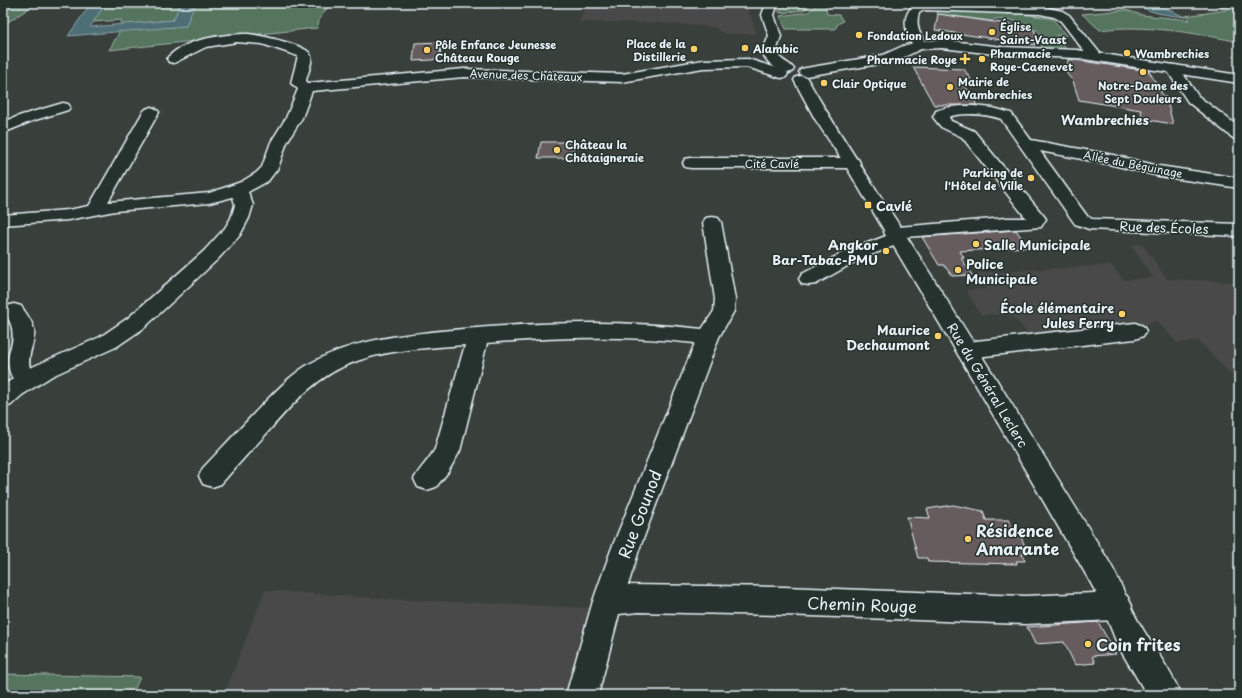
<svg xmlns="http://www.w3.org/2000/svg" width="1242" height="698" font-family="'Playpen Sans',sans-serif">
<style>
.built{fill:#494a49}
.green{fill:#56755e;stroke:#9fb3ab}
.water{fill:#4d6e74;stroke:#8ba2a9}
.building{fill:#665b5d;stroke:#e8f1f8}
.lines{fill:none;stroke-linecap:round;stroke-linejoin:round}
.minor-casing{stroke:#e8f1f8;stroke-width:3}
.tertiary-casing{stroke:#e8f1f8;stroke-width:3}
.minor{fill:#26332d;fill-rule:evenodd}
.tertiary{fill:#26332d;fill-rule:evenodd}
.poi-dot{fill:#ffd166;stroke:#26332d;stroke-width:1.5}
.labels{text-anchor:middle;dominant-baseline:central;stroke-width:3;stroke-linejoin:round;paint-order:stroke}
.far-poi-label{font-size:11px;font-weight:bold;fill:#e8f1f8;stroke:#26332d;text-anchor:start}
.far-street-label{font-size:11px;fill:#e8f1f8;stroke:#26332d}
.far-quarter-label{font-size:13px;font-weight:bold;fill:#e8f1f8;stroke:#26332d}
.poi-label{font-size:13px;font-weight:bold;fill:#e8f1f8;stroke:#26332d;text-anchor:start}
.street-label{font-size:13px;fill:#e8f1f8;stroke:#26332d}
.near-street-label{font-size:16px;fill:#e8f1f8;stroke:#26332d}
.near-poi-label{font-size:16px;font-weight:bold;fill:#e8f1f8;stroke:#26332d;text-anchor:start}
</style>
<rect width="100%" height="100%" fill="#393f3b"/>
<filter id="ink" filterUnits="userSpaceOnUse"><feTurbulence type="fractalNoise" baseFrequency=".025" numOctaves="2"/><feDisplacementMap in="SourceGraphic" scale="8" xChannelSelector="R" yChannelSelector="G"/><feConvolveMatrix kernelMatrix="1 2 1 2 8 2 1 2 1" color-interpolation-filters="sRGB"/></filter>
<g filter="url(#ink)">
<g class="built">
<path d="M585,3H746L756,32L754,34H726L719,31L715,27L660,23L580,22Z"/>
<path d="M1142,244L1167,279L1239,282V383L1199,341L1177,343L1156,320L1138,330L1035,341L1014,318L1003,314L981,315L966,290L987,289L976,273L1111,265L1124,280L1153,278L1131,245Z"/>
<path d="M265,590L386,599L591,608L566,695H224Z"/>
</g>
<g class="green">
<path d="M8,3H37L8,22L3,27V4Z"/>
<path d="M118,3H181L173,20L120,25L122,20L93,22L105,4Z"/>
<path d="M195,3H331L320,18L317,28L109,50L120,31L186,26Z"/>
<path d="M781,3H812L813,4L804,10L780,13L778,9Z"/>
<path d="M819,3H825L827,14L839,15L843,21L838,24L835,29H786L780,16L808,12Z"/>
<path d="M1211,3H1229L1239,6V42C1197,33 1142,24 1100,30L1082,14L1126,10L1142,15L1189,20L1185,16L1227,10L1225,8H1222Z"/>
<path d="M938,10L1031,15L1053,19L1066,36L1056,35L1066,49L1042,48L1040,33L1037,30L1019,25L1015,21L995,19L992,21L937,14Z"/>
<path d="M3,674L140,677L132,695H3Z"/>
</g>
<g class="water">
<path d="M91,3H118L105,4L90,27L173,20L181,3H195L186,26L68,36Z"/>
<path d="M1136,3H1155L1185,17C1169,15 1148,14 1136,3Z"/>
</g>
<g class="building">
<path d="M938,14L1029,27L1035,31V45L935,30Z"/>
<path d="M441,42L440,57L432,60L413,61L415,43Z"/>
<path d="M1068,59L1149,71L1164,97H1166L1173,124L1142,119L1141,110L1079,100L1073,81L1067,74Z"/>
<path d="M913,67L964,69L974,84H964L977,105H934Z"/>
<path d="M541,142H574L573,158H538Z"/>
<path d="M1016,230L1028,247L960,251L964,258H961L972,275L952,276L944,265H939L922,237Z"/>
<path d="M953,505L983,511L986,520H1009L1012,528H1017L1028,553L1022,554L1025,561H1016L1017,564L928,562L927,558H918L907,517L930,518L927,509Z"/>
<path d="M1098,622L1116,654L1092,656L1095,663L1075,665L1064,642L1035,644L1027,627Z"/>
</g>
<g class="lines">
<g class="minor-casing">
<g id="minor">
<path d="M918,3L1040,6L1062,11L1069,15L1103,57L1101,60H1091L1061,21L1054,17L1040,14L924,10L919,13C915,26 920,35 927,45L925,48H915C905,34 899,13 918,3Z"/>
<path d="M248,34C259,35 306,45 310,54C314,61 307,74 306,81L308,83L464,69L622,74L703,60L748,59L786,71L788,74L786,77L781,78L747,67L703,68L622,82L464,77L312,91L302,118L287,142L278,168L268,181L248,192L253,205L249,218L240,235L218,259L144,328L116,347L52,376L22,395L11,405L3,408V385L13,379C0,353 16,351 12,329C11,322 7,317 4,311L7,306L14,304L21,306C26,313 32,321 34,329C36,343 26,355 30,368L100,337L128,318L204,251L225,228L231,218L235,205L233,197L209,203L115,211L68,220L3,225V215L68,210L89,206L143,112L146,109L151,107L156,109L159,112L108,202L209,193L241,182L256,173L262,167L271,142L286,118L298,89L291,83L298,56L262,44L237,42L206,47L174,63L169,62L167,59C181,39 226,34 248,34Z"/>
<path d="M1173,65L1178,66L1198,96L1239,127V140L1233,138L1188,102L1166,69L1168,66Z"/>
<path d="M63,103L68,104L70,107L68,110L32,121L3,133V122L22,115Z"/>
<path d="M973,106L993,108L1011,113L1031,140L1113,155L1159,166L1239,178V188L1159,176L1113,165L1040,151L1087,216L1092,219L1239,224V236L1089,229L1075,224L1001,119C986,114 962,112 949,117L951,121L974,131L1043,215L1046,219L1041,227L905,237L906,238L904,242L858,260L816,284L809,285L802,284L799,279L802,274L844,252L886,236L884,232L886,228L1006,218H1026L962,137L941,127L933,117L936,111C948,106 960,106 973,106Z"/>
<path d="M691,158H852L858,159L860,163L858,167L852,168H691L685,167L683,163L685,159Z"/>
<path d="M712,217L718,218L721,222L735,299L734,311L719,337L639,550L628,585L784,587L1025,596L1117,592L1127,596L1132,606L1127,616L1117,620L1025,624L784,615L639,612L619,614L598,695H566L593,601L611,550L695,343C626,335 556,337 487,343L460,451L448,472L436,487L427,490L418,487L414,479C420,468 429,460 435,449L465,345C429,348 391,349 357,361C318,374 292,404 266,434C251,450 236,467 221,484L212,487L203,484L199,476L203,468C224,446 244,424 265,402C279,388 293,373 311,363C357,337 412,334 463,329C543,322 622,320 702,329L714,311L715,299L703,222L706,218Z"/>
<path d="M1135,323L1143,326L1146,331L1143,336L1135,339L967,358L959,356L956,350L959,344L967,342Z"/>
</g>
</g>
<g class="tertiary-casing">
<g id="tertiary">
<path d="M766,3H778L774,15L781,36L776,52C779,60 789,62 794,69L792,72C780,75 766,62 762,52L769,36L762,15Z"/>
<path d="M942,40L1003,47L1077,50L1239,75V83L1077,58L1003,55L942,48L921,49L900,59L885,63L806,76L801,75L799,72L801,69L806,68L883,55L903,46L920,41Z"/>
<path d="M801,76L806,77L808,80C843,141 883,199 921,259C984,359 1046,459 1108,560C1121,581 1128,605 1141,626C1154,649 1171,670 1181,695H1147L1118,646L1098,596L1088,578L959,356L844,163L815,119L794,80L796,77Z"/>
</g>
</g>
<use href="#minor" class="minor"/>
<use href="#tertiary" class="tertiary"/>
</g>
</g>
<g class="poi-dot">
<circle cx="992" cy="32" r="4"/>
<circle cx="859" cy="35" r="4"/>
<circle cx="745" cy="48" r="4"/>
<circle cx="694" cy="49" r="4"/>
<circle cx="427" cy="50" r="4"/>
<circle cx="1127" cy="53" r="4"/>
<path d="M963 53h4v4h4v4h-4v4h-4v-4h-4v-4h4z"/>
<circle cx="982" cy="59" r="4"/>
<circle cx="1143" cy="72" r="4"/>
<circle cx="824" cy="83" r="4"/>
<circle cx="950" cy="87" r="4"/>
<circle cx="557" cy="150" r="4"/>
<circle cx="1031" cy="178" r="4"/>
<rect x="864" y="201" width="8" height="8" rx="2"/>
<circle cx="976" cy="244" r="4"/>
<circle cx="886" cy="251" r="4"/>
<circle cx="958" cy="270" r="4"/>
<circle cx="1122" cy="314" r="4"/>
<circle cx="938" cy="336" r="4"/>
<circle cx="968" cy="539" r="4"/>
<circle cx="1088" cy="644" r="4"/>
</g>
<g class="labels">
<g class="far-poi-label">
<text x="1000" y="26">Église<tspan x="1000" dy="13">Saint-Vaast</tspan></text>
<text x="867" y="35">Fondation Ledoux</text>
<text x="686" y="43" text-anchor="end">Place de la<tspan x="686" dy="13">Distillerie</tspan></text>
<text x="435" y="44">Pôle Enfance Jeunesse<tspan x="435" dy="13">Château Rouge</tspan></text>
<text x="753" y="48">Alambic</text>
<text x="990" y="53">Pharmacie<tspan x="990" dy="13">Roye-Caenevet</tspan></text>
<text x="1135" y="53">Wambrechies</text>
<text x="957" y="59" text-anchor="end">Pharmacie Roye</text>
<text x="958" y="81">Mairie de<tspan x="958" dy="13">Wambrechies</tspan></text>
<text x="832" y="83">Clair Optique</text>
<text x="1143" y="85" text-anchor="middle">Notre-Dame des<tspan x="1143" dy="13">Sept Douleurs</tspan></text>
<text x="565" y="144">Château la<tspan x="565" dy="13">Châtaigneraie</tspan></text>
<text x="1023" y="172" text-anchor="end">Parking de<tspan x="1023" dy="13">l'Hôtel de Ville</tspan></text>
</g>
<g class="far-street-label">
<text transform="translate(526 75) rotate(2)">Avenue des Châteaux</text>
<text x="772" y="163">Cité Cavlé</text>
<text transform="translate(1133 164) rotate(11)">Allée du Béguinage</text>
</g>
<g class="far-quarter-label">
<text x="1105" y="119">Wambrechies</text>
</g>
<g class="poi-label">
<text x="876" y="205">Cavlé</text>
<text x="878" y="244" text-anchor="end">Angkor<tspan x="878" dy="15">Bar-Tabac-PMU</tspan></text>
<text x="984" y="244">Salle Municipale</text>
<text x="966" y="263">Police<tspan x="966" dy="15">Municipale</tspan></text>
<text x="1114" y="307" text-anchor="end">École élémentaire<tspan x="1114" dy="15">Jules Ferry</tspan></text>
<text x="930" y="329" text-anchor="end">Maurice<tspan x="930" dy="15">Dechaumont</tspan></text>
</g>
<g class="street-label">
<text transform="translate(1164 227) rotate(2)">Rue des Écoles</text>
<text transform="translate(988 385) rotate(59)">Rue du Général Leclerc</text>
</g>
<g class="near-street-label">
<text transform="translate(639 514) rotate(-69)">Rue Gounod</text>
<text transform="translate(862 604) rotate(2)">Chemin Rouge</text>
</g>
<g class="near-poi-label">
<text x="976" y="530">Résidence<tspan x="976" dy="18">Amarante</tspan></text>
<text x="1096" y="644">Coin frites</text>
</g>
</g>
<rect width="1242" height="698" fill="none" stroke="#26332d" stroke-width="16"/>
<rect x="8" y="8" width="1226" height="682" fill="none" stroke="#e8f1f8" stroke-width="1.5" filter="url(#ink)"/>
</svg>
